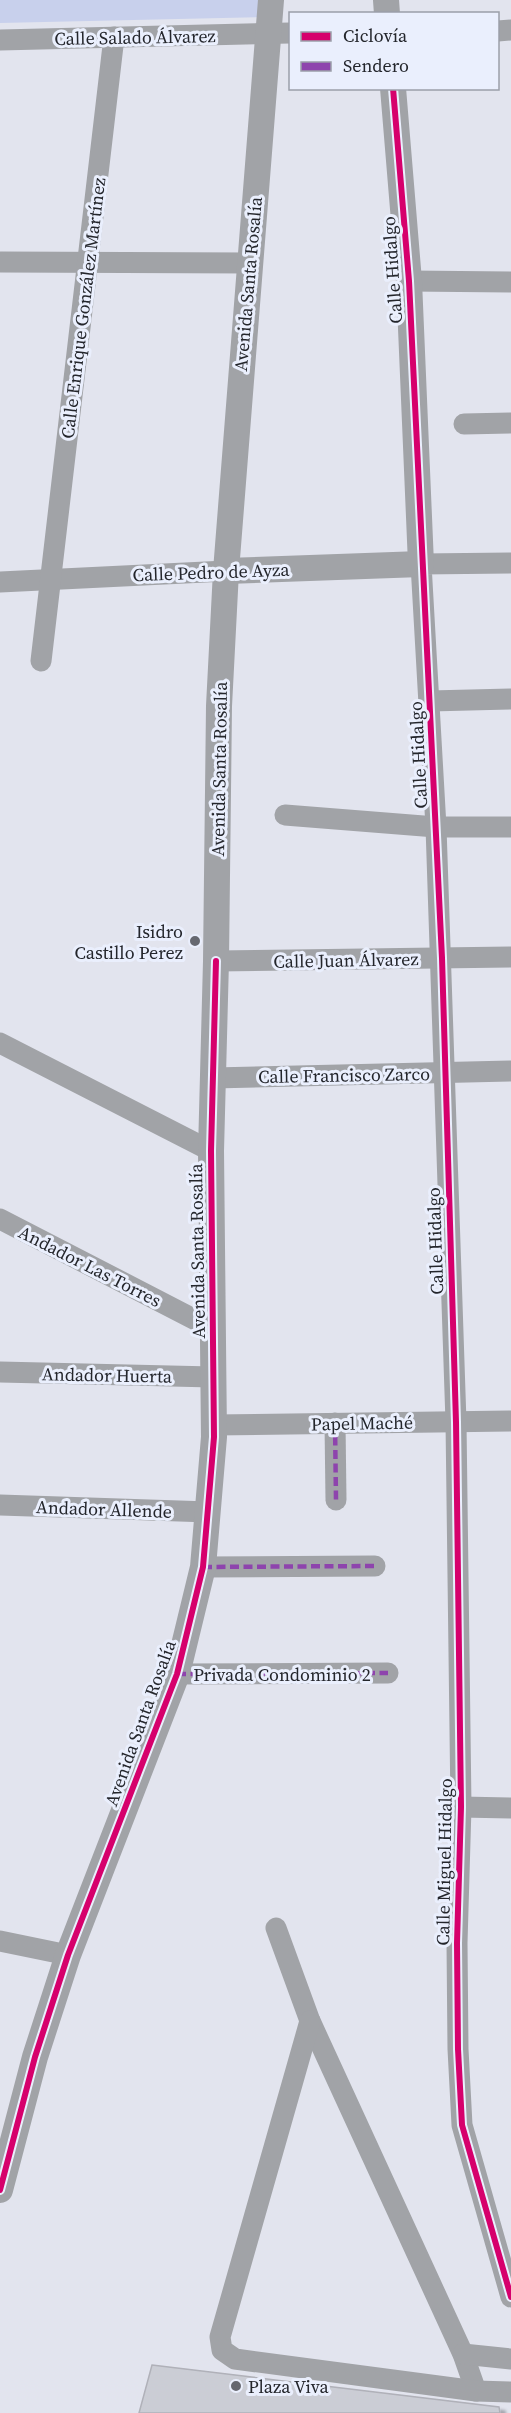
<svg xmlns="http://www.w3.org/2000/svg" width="511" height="2413" font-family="'Source Serif 4',serif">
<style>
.green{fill:#c8d0ec}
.building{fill:#cbcdd5;stroke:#b0b1b9;stroke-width:1.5;filter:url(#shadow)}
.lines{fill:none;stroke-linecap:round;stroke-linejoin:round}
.minor{stroke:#a1a3a7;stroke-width:21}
.tertiary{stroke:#a1a3a7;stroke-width:26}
.quiet{stroke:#8e44ad;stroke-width:4.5;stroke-dasharray:9 4.5;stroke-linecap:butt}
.cycleway-casing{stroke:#eaeffd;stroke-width:10}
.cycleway{stroke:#d6006c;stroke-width:6}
.poi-dot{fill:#666870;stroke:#eaeffd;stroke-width:2}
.labels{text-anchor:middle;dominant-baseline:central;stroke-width:6;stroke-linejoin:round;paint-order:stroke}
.street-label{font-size:18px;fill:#24262c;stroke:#eaeffd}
.poi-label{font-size:18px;fill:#24262c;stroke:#eaeffd;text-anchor:end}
</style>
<defs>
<filter id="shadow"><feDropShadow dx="6" dy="4" stdDeviation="1.5" flood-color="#0004"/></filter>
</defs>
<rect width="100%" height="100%" fill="#e2e4ee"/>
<path class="green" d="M0,0H265L264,17L0,23Z"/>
<path class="building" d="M152,2365L499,2407L500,2413H139Z"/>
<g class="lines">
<g class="minor">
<path d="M498,31L511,30"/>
<path d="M0,40L290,33"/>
<path d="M0,262L249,263"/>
<path d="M409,281L511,282"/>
<path d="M464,424L511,423"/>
<path d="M511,563L421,564L436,827L456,1422L461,1807L457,1943L458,2049L462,2125L511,2297"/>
<path d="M0,582L226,571"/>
<path d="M41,661L114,37"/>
<path d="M430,701L511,699"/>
<path d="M285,815L436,827H511"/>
<path d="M216,961L511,957"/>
<path d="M0,1043L211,1151"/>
<path d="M213,1078L511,1071"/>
<path d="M0,1219L213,1329"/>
<path d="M0,1372L213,1377"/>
<path d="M335,1423L336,1500"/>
<path d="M214,1425L511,1421"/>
<path d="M0,1505L209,1512"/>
<path d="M203,1567L375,1566"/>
<path d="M177,1674L388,1673"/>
<path d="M461,1807L511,1808"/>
<path d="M276,1928L310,2021L463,2354L476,2391"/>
<path d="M0,1941L68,1955"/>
<path d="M310,2021L220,2337L222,2350L235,2359L476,2391L511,2392"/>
<path d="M463,2354L511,2359"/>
</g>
<g class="tertiary">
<path d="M386,0L387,14"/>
<path d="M226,571L421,564L409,281L393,88"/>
<path d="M0,2190L35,2057L68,1955L177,1674L203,1567L214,1437L211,1151L216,961L219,706L226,571L271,0"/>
</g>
<g class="quiet">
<path d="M335,1423L336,1500"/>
<path d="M203,1567L375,1566"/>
<path d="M177,1674L388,1673"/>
</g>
<g class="cycleway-casing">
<g id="cycleway">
<path d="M393,88L409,281L442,958L456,1422L461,1807L457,1943L458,2049L462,2125L511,2297"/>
<path d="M0,2190L35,2057L68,1955L177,1674L203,1567L214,1437L211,1151L216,961"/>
</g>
</g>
<use href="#cycleway" class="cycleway"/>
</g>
<g class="poi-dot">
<circle cx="195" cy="941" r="6"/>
<circle cx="236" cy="2386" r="6"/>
</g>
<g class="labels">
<g class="street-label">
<text transform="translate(135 37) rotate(-1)">Calle Salado Álvarez</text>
<text transform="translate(392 270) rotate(-94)">Calle Hidalgo</text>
<text transform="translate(248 284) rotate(-85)">Avenida Santa Rosalía</text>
<text transform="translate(83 308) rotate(-83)">Calle Enrique González Martínez</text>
<text transform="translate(211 572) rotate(-2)">Calle Pedro de Ayza</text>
<text transform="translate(418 755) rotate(-93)">Calle Hidalgo</text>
<text transform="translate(219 769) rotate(-89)">Avenida Santa Rosalía</text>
<text transform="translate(346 960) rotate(-1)">Calle Juan Álvarez</text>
<text transform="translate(344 1075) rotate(-1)">Calle Francisco Zarco</text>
<text transform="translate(435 1241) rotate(-92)">Calle Hidalgo</text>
<text transform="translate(197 1251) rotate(-91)">Avenida Santa Rosalía</text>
<text transform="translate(90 1266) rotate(27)">Andador Las Torres</text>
<text transform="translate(107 1375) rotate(1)">Andador Huerta</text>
<text transform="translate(362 1423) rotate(-1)">Papel Maché</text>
<text transform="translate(104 1509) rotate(2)">Andador Allende</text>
<text x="282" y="1674">Privada Condominio 2</text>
<text transform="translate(140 1723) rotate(-70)">Avenida Santa Rosalía</text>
<text transform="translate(444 1862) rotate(-89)">Calle Miguel Hidalgo</text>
</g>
<g class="poi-label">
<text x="183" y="931">Isidro<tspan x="183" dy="21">Castillo Perez</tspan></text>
<text x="248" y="2386" text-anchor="start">Plaza Viva</text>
</g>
</g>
<rect x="289" y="12" width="210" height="78" fill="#eaeffd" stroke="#9b9fa9" stroke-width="1.5"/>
<rect x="301" y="32" width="30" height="9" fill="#d6006c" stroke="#9b9fa9" stroke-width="1.5"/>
<text x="343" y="42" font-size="18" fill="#24262c">Ciclovía</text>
<rect x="301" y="62" width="30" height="9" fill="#8e44ad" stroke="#9b9fa9" stroke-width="1.5"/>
<text x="343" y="72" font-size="18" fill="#24262c">Sendero</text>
</svg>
